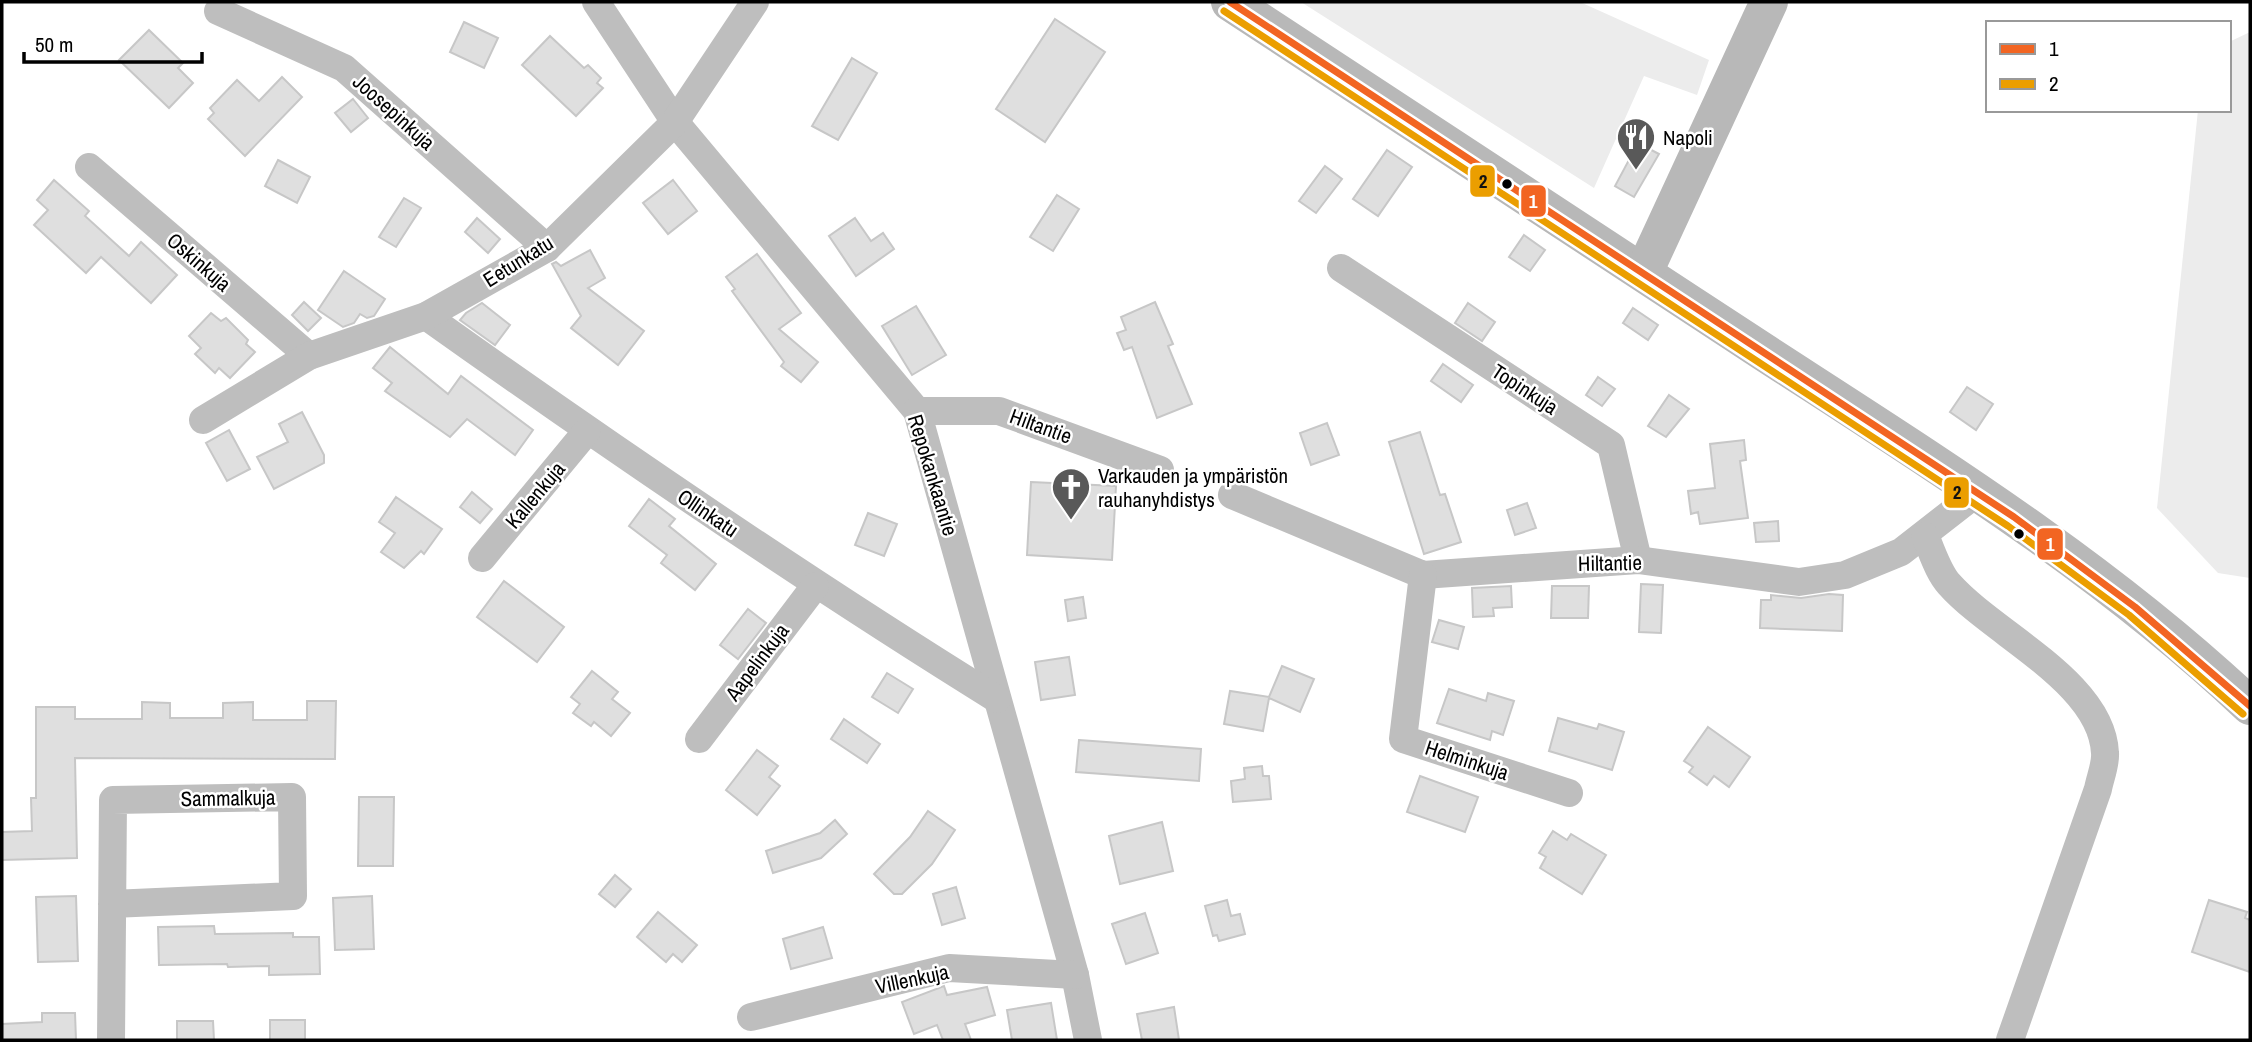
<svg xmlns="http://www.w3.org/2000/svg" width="2252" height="1042" font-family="'Archivo Narrow',sans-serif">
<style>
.green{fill:#ececec}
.building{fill:#dfdfdf;stroke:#c7c7c7;stroke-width:2}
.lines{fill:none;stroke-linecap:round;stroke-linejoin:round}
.street{stroke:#bebebe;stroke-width:28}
.secondary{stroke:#b8b8b8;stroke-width:38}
.bus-1-casing{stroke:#fff;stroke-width:12}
.bus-2-casing{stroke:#fff;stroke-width:12}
.bus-1{stroke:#f26522;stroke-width:7}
.bus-2{stroke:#eb9e00;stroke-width:7}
.bus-dot{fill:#000;stroke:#fff;stroke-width:2.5}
.labels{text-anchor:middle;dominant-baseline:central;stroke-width:5;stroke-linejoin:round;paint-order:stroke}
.street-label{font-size:21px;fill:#000;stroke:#fff}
.poi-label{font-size:21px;fill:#000;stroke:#fff;text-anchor:start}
.line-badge{stroke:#fff;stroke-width:2.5}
.badge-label{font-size:19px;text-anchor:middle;font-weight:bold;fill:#fff}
.pale-badge-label{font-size:19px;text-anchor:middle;font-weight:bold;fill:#111}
</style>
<rect width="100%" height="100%" fill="#fff"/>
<g class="green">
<path d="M1301,2H1580L1709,60L1697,95L1644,76L1594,188Z"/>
<path d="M2250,32V578L2218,573L2157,508L2198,110H2229V42Z"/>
</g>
<g class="building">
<path d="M1055,19L1105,52L1045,142L996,109Z"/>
<path d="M464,22L498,38L484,68L450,52Z"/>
<path d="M149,30L183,63L178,68L193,83L169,108L119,60Z"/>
<path d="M550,36L584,68L588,65L601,78L597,83L603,88L576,116L522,65Z"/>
<path d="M852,58L877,73L838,140L812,126Z"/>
<path d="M282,77L302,97L245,156L208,119L214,113L210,108L237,80L259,101Z"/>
<path d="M353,99L368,118L351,132L335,113Z"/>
<path d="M1638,143L1659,154L1634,197L1615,186Z"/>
<path d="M1387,150L1412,167L1378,216L1353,199Z"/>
<path d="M278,160L310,177L297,203L265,186Z"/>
<path d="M1325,166L1342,179L1316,213L1299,201Z"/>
<path d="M54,180L89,211L85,216L129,256L141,242L177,275L151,303L101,257L86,273L34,225L48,210L37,200Z"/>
<path d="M673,180L697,211L668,234L643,203Z"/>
<path d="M1057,195L1079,209L1053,251L1030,237Z"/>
<path d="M404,198L421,208L396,247L379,237Z"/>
<path d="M477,218L500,239L488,253L465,232Z"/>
<path d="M855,218L871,241L883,233L894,249L856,276L829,236Z"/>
<path d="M1524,235L1545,250L1530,271L1509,257Z"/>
<path d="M590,250L605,278L588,288L644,331L618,365L571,328L581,316L552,264L556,262L561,266Z"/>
<path d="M757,254L801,313L779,329L818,362L801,382L781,366L784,362L732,291L735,289L726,277Z"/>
<path d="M344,271L385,299L374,316L367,318L360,314L354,323L343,327L318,310Z"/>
<path d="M304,302L321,318L308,331L292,315Z"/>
<path d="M1155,302L1173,344L1168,346L1192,404L1157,418L1132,347L1124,350L1117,333L1126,330L1121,317Z"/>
<path d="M482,303L510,325L495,345L460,320L466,313Z"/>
<path d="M1468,303L1495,322L1482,341L1455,323Z"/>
<path d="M916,306L946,355L912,375L882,326Z"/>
<path d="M1633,308L1658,325L1648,340L1623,323Z"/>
<path d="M211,313L221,321L226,318L248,340L246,344L255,352L230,378L219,368L215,373L195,354L201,348L189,336Z"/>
<path d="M390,347L448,394L461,376L533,430L515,455L467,419L450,437L385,391L392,383L373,368Z"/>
<path d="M1443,364L1473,385L1461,402L1431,381Z"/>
<path d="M1598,377L1615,389L1602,406L1586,395Z"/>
<path d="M1967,387L1993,404L1976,430L1950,412Z"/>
<path d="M1669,395L1689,409L1666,437L1648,426Z"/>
<path d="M302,412L324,455V463L274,489L257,457L288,442L279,424Z"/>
<path d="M1327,423L1339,455L1311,465L1300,433Z"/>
<path d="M229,430L250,469L227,481L206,443Z"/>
<path d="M1420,432L1440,495L1445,494L1461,542L1424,554L1389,442Z"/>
<path d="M1744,440L1746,460L1740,461L1748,518L1700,524L1698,512L1691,514L1688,491L1715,488L1710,444Z"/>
<path d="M1031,482L1116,486L1112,560L1027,555Z"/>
<path d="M472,492L492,509L480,523L460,507Z"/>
<path d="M396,497L442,529L424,554L421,551L404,568L381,552L395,533L379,522Z"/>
<path d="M649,499L675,519L669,526L716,564L695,590L661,563L667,555L629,526Z"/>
<path d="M1527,503L1536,528L1515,535L1507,510Z"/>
<path d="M868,513L897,524L884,556L855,545Z"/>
<path d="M1778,521L1779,541L1756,542L1754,523Z"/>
<path d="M504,581L564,627L537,662L477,617Z"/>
<path d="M1641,584L1663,585L1661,633L1639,632Z"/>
<path d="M1511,586L1512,607L1493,608L1494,616L1473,617L1472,588Z"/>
<path d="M1552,586H1589L1588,618H1551Z"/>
<path d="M1829,594L1843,595L1842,631L1760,628L1761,600H1771V595L1801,598Z"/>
<path d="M1083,597L1086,618L1068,621L1065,600Z"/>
<path d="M748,609L766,623L738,659L720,645Z"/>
<path d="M1439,620L1464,627L1458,649L1432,642Z"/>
<path d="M1069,657L1075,695L1041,700L1035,662Z"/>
<path d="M1282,666L1314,679L1300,712L1269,698L1263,731L1224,724L1230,691L1269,697Z"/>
<path d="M592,671L618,692L612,699L630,713L611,736L594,722L591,726L573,713L580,704L571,697Z"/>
<path d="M887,673L913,689L898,713L872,697Z"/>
<path d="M1449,689L1486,701L1488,693L1514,701L1503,735L1492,731L1490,740L1437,723Z"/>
<path d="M307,701H336L335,759L75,758L77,858L2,860V832L32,831L31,798H36V707H75V719H142V702L170,703V718H223V703L253,702V720H307Z"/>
<path d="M1558,718L1597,729L1599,724L1624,732L1612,770L1549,751Z"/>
<path d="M844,719L880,744L867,763L831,739Z"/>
<path d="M1708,727L1750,757L1729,787L1714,776L1707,785L1689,772L1693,767L1684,761Z"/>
<path d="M1079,740L1201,749L1199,781L1076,772Z"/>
<path d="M757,750L778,766L769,777L780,786L757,815L726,790Z"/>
<path d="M1262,766L1263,776H1269L1271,799L1233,802L1231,781L1245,779L1244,768Z"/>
<path d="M1420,776L1478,797L1465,832L1407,812Z"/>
<path d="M359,797H394L393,866H358Z"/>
<path d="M928,811L955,830L932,864L902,894H894L874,874L910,837Z"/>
<path d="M835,820L847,834L821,858L773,873L766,851L820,833Z"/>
<path d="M1162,822L1173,871L1120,884L1109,836Z"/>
<path d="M1553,831L1567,840L1571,834L1606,855L1582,894L1540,868L1546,857L1539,853Z"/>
<path d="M615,875L631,889L615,907L599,894Z"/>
<path d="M956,887L965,918L942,925L933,894Z"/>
<path d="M76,896L78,961L38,962L36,897Z"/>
<path d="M372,896L374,949L335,950L333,898Z"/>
<path d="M1227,900L1231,916L1240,914L1245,934L1219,941L1217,935L1213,936L1205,906Z"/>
<path d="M2209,900L2247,912L2245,918L2250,920V972L2192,952Z"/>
<path d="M658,912L697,945L682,962L673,954L666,962L637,937Z"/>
<path d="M1145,913L1158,953L1126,964L1112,924Z"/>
<path d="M214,926L215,934L293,933V937H319L320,974L269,975V966L228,967L227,964L159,965L158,927Z"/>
<path d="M823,927L832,958L791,969L783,939Z"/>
<path d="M944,986L947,995L987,987L995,1015L965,1024L971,1040H943L937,1025L914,1034L902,1002Z"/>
<path d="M1051,1003L1057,1040H1012L1007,1010Z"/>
<path d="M1174,1007L1179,1040H1142L1137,1014Z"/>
<path d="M42,1013H75L76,1040H2V1024L42,1022Z"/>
<rect x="270" y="1020" width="35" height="20"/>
<path d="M177,1021H213L214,1040H177Z"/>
</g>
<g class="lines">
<g class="street">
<path d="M596,2L675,122L917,411L1075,975L1088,1040"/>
<path d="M218,11L344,68L547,248"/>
<path d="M89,167L309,356"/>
<path d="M1341,268L1611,445L1638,560"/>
<path d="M426,316C613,449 802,578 997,699"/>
<path d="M917,411H999L1160,470"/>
<path d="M203,420L309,356L426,316L547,248L675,122L755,2"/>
<path d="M1232,495L1423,575L1638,560L1799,582L1845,575L1901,552L1978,492"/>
<path d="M1925,536C1932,551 1938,572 1949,584C1993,634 2102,682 2105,753C2106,764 2100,778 2098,789L2010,1040"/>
<path d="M482,558L587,431"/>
<path d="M1423,575L1403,739L1569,793"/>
<path d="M699,739L815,586"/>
<path d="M751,1017L949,968L1075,975"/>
<path d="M111,1040L113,800L292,797L293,896L112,904"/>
</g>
<g class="secondary">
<path d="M1230,2C1407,117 1584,235 1762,351C1930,460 2103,567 2250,706"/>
<path d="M1644,272L1769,2"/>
</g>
<g class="bus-1-casing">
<path id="bus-1" d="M1230,2L2014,517L2135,607L2250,706"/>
</g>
<g class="bus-2-casing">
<path id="bus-2" d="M1224,11L2008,526L2129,615L2243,714"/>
</g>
<use href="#bus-1" class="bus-1"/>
<use href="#bus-2" class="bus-2"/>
</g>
<defs>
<g id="restaurant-pin" transform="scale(2.0125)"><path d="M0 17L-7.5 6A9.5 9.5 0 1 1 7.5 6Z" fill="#595959" stroke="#fff"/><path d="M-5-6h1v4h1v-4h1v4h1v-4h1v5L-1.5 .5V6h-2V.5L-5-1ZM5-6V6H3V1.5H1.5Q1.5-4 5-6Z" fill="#fff"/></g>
<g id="church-pin" transform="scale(2.0125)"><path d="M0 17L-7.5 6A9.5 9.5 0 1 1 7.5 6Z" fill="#595959" stroke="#fff"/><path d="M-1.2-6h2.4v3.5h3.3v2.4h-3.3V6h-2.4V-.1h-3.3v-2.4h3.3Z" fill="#fff"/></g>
</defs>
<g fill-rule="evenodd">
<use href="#restaurant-pin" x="1636" y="137"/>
<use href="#church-pin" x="1071" y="487"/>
</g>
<g class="bus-dot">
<circle cx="1507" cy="184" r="6"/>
<circle cx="2019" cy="534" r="6"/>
</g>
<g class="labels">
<g class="street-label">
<text transform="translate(394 112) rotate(42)">Joosepinkuja</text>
<text transform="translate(518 261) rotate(-32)">Eetunkatu</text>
<text transform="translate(199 262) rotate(41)">Oskinkuja</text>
<text transform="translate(1525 389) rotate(33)">Topinkuja</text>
<text transform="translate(1041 426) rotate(20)">Hiltantie</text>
<text transform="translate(933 475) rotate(73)">Repokankaantie</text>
<text transform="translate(535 495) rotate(-50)">Kallenkuja</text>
<text transform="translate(708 513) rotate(34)">Ollinkatu</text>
<text transform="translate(1610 563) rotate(-1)">Hiltantie</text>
<text transform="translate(757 662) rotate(-53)">Aapelinkuja</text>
<text transform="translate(1467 760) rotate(18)">Helminkuja</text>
<text transform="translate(228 798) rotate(-1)">Sammalkuja</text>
<text transform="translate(912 979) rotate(-12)">Villenkuja</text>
</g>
<g class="poi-label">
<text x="1663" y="137">Napoli</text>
<text x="1098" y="475">Varkauden ja ympäristön<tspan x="1098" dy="24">rauhanyhdistys</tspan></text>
</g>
</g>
<g class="line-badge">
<rect x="1469" y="164" width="27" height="34" rx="7" fill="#eb9e00"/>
<rect x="1520" y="184" width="27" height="34" rx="7" fill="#f26522"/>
<rect x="1943" y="476" width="27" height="33" rx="7" fill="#eb9e00"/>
<rect x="2036" y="527" width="28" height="34" rx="7" fill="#f26522"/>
</g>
<g class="badge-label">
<text x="1533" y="208">1</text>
<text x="2050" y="551">1</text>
</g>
<g class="pale-badge-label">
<text x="1483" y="188">2</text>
<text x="1957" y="499">2</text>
</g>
<rect width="2252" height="1042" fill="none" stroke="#000000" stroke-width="7"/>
<rect x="1986" y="21" width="245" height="91" fill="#ffffff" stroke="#999999" stroke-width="2"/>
<rect x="2000" y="44" width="35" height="10" fill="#f26522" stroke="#999999" stroke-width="2"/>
<text x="2049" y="56" font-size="21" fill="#000000">1</text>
<rect x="2000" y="79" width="35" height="10" fill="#eb9e00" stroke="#999999" stroke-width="2"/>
<text x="2049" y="91" font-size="21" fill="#000000">2</text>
<path d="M24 52v10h178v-10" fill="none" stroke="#000000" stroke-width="3.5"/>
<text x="35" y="52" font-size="21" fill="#000000" stroke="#ffffff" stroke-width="5" paint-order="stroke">50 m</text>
</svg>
